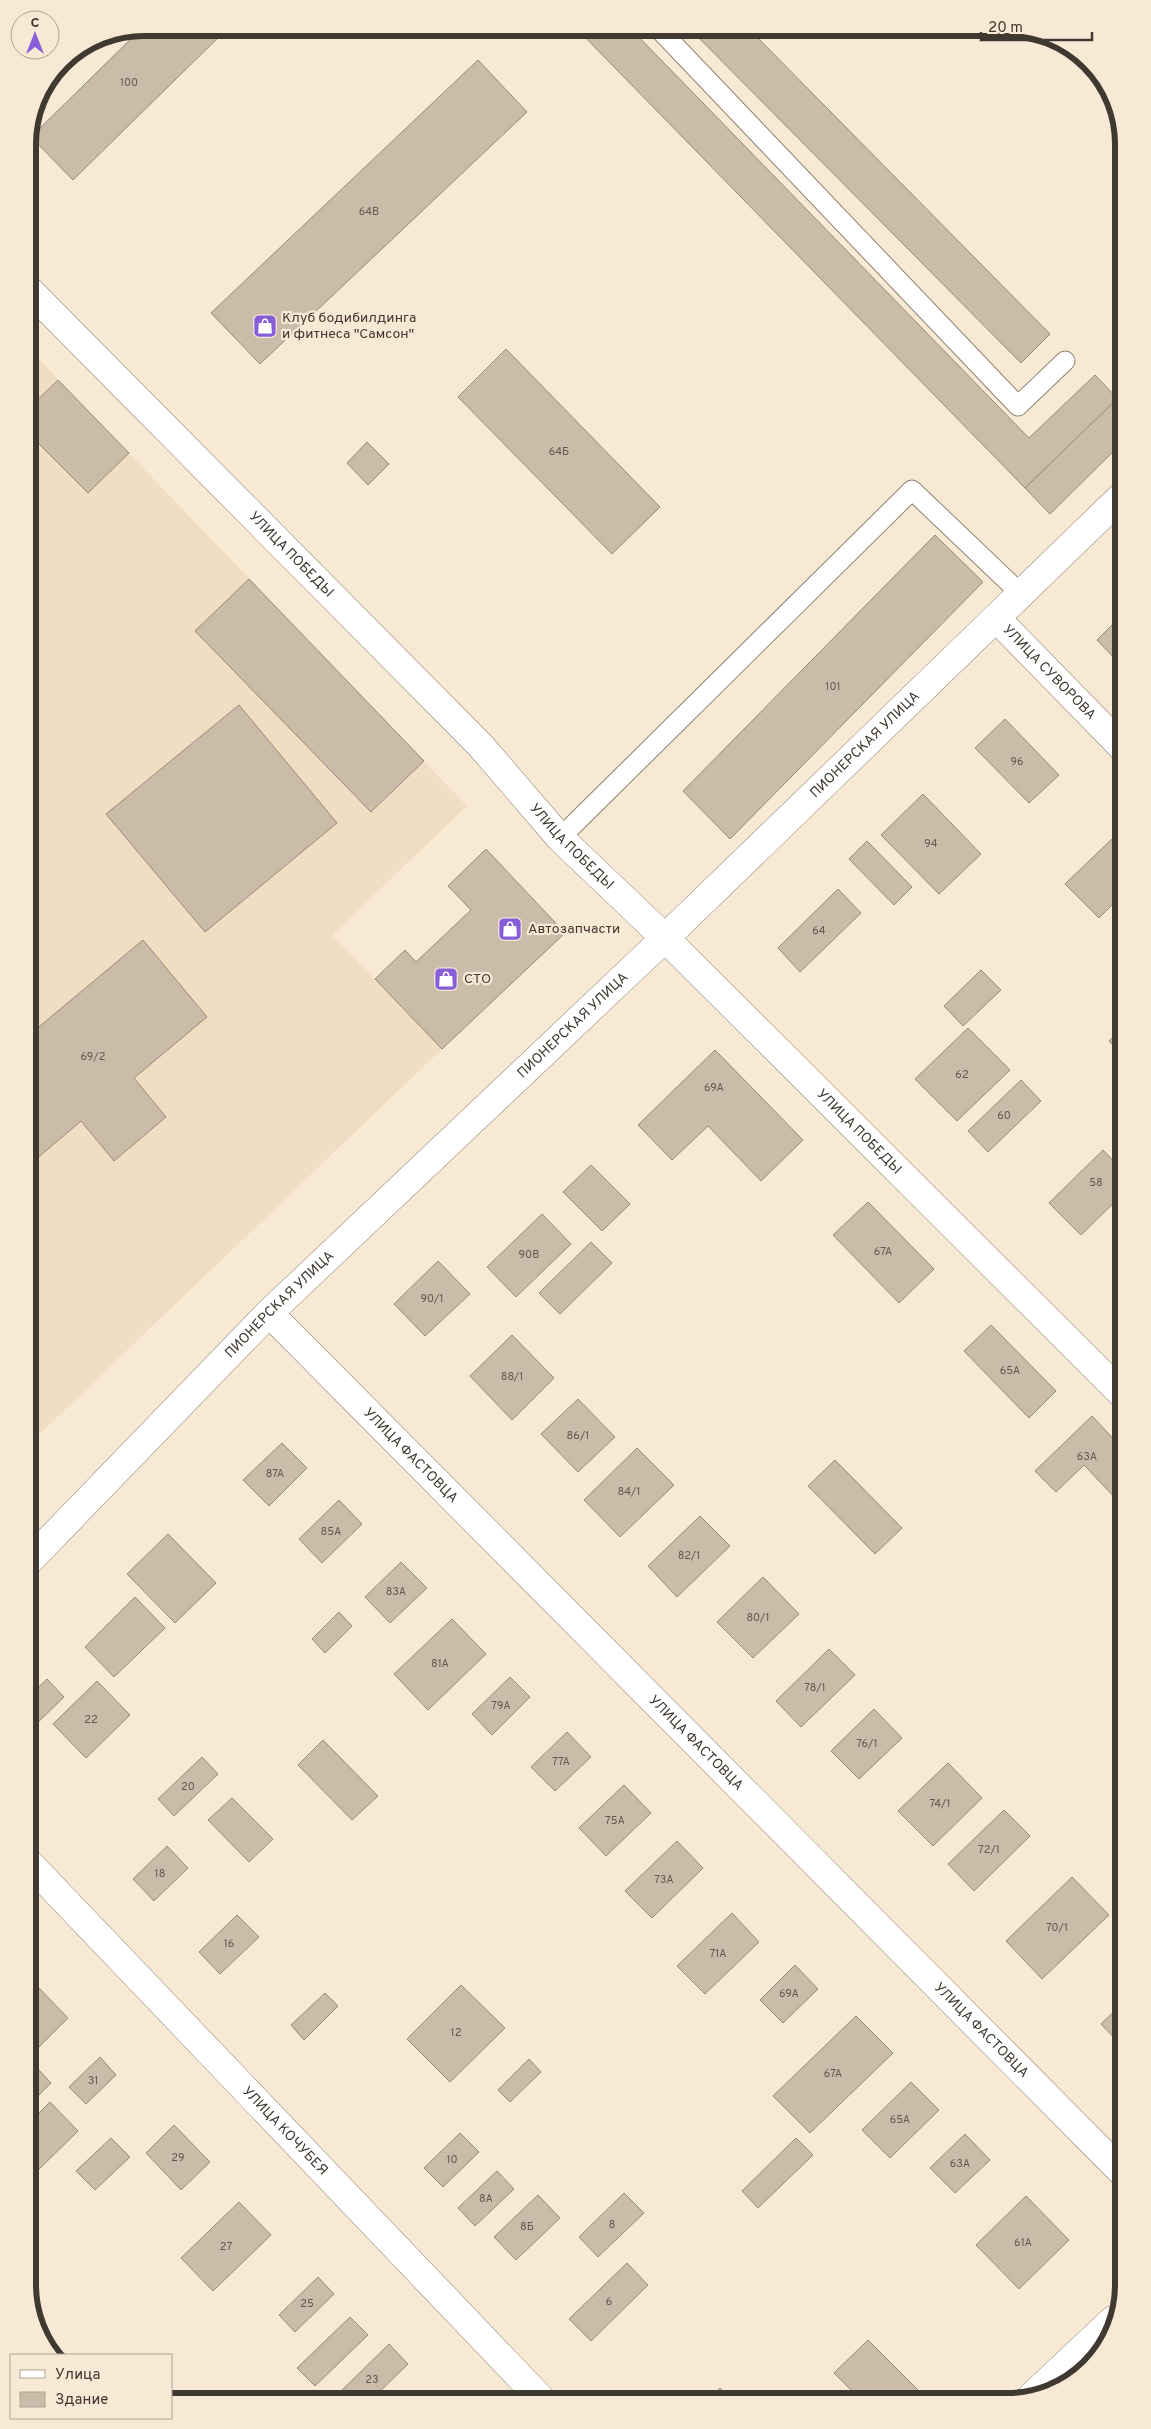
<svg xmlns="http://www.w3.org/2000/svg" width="1151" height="2429" font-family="Overpass,sans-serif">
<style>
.built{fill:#f0dec3}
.building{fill:#cabca8;stroke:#988a78}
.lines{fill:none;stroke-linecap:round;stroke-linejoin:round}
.lane-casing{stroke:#908371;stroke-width:21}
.street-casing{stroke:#908371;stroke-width:29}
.lane{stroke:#fff;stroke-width:19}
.street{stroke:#fff;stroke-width:28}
.labels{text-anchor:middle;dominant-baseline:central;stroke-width:4.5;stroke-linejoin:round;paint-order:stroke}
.number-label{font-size:11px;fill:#625a4f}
.poi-label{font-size:14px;fill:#3f3931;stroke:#f8e9d5;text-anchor:start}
.street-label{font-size:14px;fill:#3f3931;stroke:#f8e9d5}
.rim{fill:none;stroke:#3f3931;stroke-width:6}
</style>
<rect width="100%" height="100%" fill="#f8e9d5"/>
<path class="built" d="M28,348L467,806L332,935L442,1049L28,1445Z"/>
<g class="building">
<path d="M142,28H228L73,180L31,137Z"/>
<path d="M576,28H630L1029,438L1095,375L1118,399L1025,488Z"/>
<path d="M689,28H748L1050,334L1021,363Z"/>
<path d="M478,60L527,112L260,364L211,313Z"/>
<path d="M506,349L660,507L612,554L458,397Z"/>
<path d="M58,380L129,453L88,493L38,443L28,453V405L30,407Z"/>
<path d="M1123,393V442L1050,514L1025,488Z"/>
<path d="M367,442L389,464L368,485L347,463Z"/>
<path d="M935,535L983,582L730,839L683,791Z"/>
<path d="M249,579L424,761L371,812L195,631Z"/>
<path d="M1123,614V659L1119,663L1097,640Z"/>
<path d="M239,705L337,823L205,932L106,814Z"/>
<path d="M1005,719L1059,775L1029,803L975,748Z"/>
<path d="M923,794L981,854L939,894L881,835Z"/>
<path d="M1113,838L1123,848V894L1099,918L1065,884Z"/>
<path d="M867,841L912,887L894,905L849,859Z"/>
<path d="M486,849L565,933L442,1049L375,979L405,950L416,962L471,910L448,886Z"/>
<path d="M838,889L861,913L800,972L778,948Z"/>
<path d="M143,940L207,1017L134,1078L166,1117L114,1161L81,1121L28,1166V1036Z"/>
<path d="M981,970L1001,990L963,1026L944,1006Z"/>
<path d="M968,1028L1010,1070L957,1121L915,1079Z"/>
<path d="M1123,1028V1056L1109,1041Z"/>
<path d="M715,1050L803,1140L761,1181L708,1126L672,1160L638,1125Z"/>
<path d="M1021,1080L1041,1101L988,1152L968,1131Z"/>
<path d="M1103,1150L1123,1171V1194L1081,1235L1049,1203Z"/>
<path d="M591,1165L630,1204L602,1231L563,1192Z"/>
<path d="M868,1202L934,1269L899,1303L833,1235Z"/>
<path d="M542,1214L571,1244L516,1297L487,1267Z"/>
<path d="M591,1242L612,1263L560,1314L539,1293Z"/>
<path d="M438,1261L470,1294L425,1336L394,1304Z"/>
<path d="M1123,1269V1285L1116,1277Z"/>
<path d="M991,1325L1056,1391L1029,1418L964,1351Z"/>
<path d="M512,1335L554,1378L512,1420L470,1376Z"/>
<path d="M578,1399L615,1437L578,1472L541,1434Z"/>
<path d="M1092,1416L1123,1449V1493L1117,1500L1084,1465L1056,1492L1035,1471Z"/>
<path d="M282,1443L307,1468L269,1506L243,1480Z"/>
<path d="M637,1448L674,1485L620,1537L584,1500Z"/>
<path d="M835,1460L902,1528L875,1554L808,1486Z"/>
<path d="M339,1500L362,1524L322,1563L299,1539Z"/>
<path d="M700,1516L730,1546L677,1597L648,1566Z"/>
<path d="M168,1534L216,1583L175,1623L127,1574Z"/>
<path d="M401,1562L427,1588L390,1623L365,1597Z"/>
<path d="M763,1577L799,1614L753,1658L717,1622Z"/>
<path d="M135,1597L165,1628L114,1677L85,1647Z"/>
<path d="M339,1612L352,1626L325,1653L312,1639Z"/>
<path d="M452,1619L486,1654L428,1710L394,1674Z"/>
<path d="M829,1649L855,1675L801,1727L776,1701Z"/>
<path d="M510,1677L530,1697L492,1735L472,1714Z"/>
<path d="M47,1679L64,1697L28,1732V1697Z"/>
<path d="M97,1681L130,1715L86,1758L53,1724Z"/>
<path d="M874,1709L902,1738L859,1779L831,1751Z"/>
<path d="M567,1732L591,1757L555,1791L531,1767Z"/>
<path d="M323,1740L378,1796L352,1820L298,1765Z"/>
<path d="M202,1757L218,1774L174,1816L158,1799Z"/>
<path d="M948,1763L982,1798L933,1846L898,1811Z"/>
<path d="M624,1785L651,1813L606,1856L579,1828Z"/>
<path d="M232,1798L273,1839L249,1862L208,1820Z"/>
<path d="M1004,1810L1030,1836L974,1891L948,1864Z"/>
<path d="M677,1841L703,1868L652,1918L625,1891Z"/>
<path d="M167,1846L188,1868L154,1901L133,1879Z"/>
<path d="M1072,1877L1109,1915L1042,1979L1006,1941Z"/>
<path d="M732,1913L759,1942L705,1994L677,1966Z"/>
<path d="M237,1915L259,1937L220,1974L199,1952Z"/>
<path d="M795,1965L818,1989L783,2023L760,2000Z"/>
<path d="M461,1985L505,2028L450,2082L407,2039Z"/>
<path d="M37,1986L68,2018L28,2058V1995Z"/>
<path d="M325,1993L338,2006L304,2040L291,2025Z"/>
<path d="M1123,2003V2047L1101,2024Z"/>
<path d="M856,2016L893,2053L810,2133L773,2096Z"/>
<path d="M100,2057L116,2075L86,2104L69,2087Z"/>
<path d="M529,2059L541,2072L510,2102L498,2090Z"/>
<path d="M38,2069L51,2083L28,2106V2079Z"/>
<path d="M911,2082L939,2110L890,2158L862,2130Z"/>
<path d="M50,2102L78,2131L28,2180V2124Z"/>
<path d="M174,2125L210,2162L181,2190L146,2153Z"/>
<path d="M460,2133L479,2152L443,2187L424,2168Z"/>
<path d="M965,2134L990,2160L955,2193L930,2168Z"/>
<path d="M111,2138L130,2157L95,2190L76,2171Z"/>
<path d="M796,2138L813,2155L758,2208L742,2191Z"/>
<path d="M497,2171L514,2189L475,2226L458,2208Z"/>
<path d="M624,2193L644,2213L598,2257L579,2237Z"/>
<path d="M538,2195L560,2218L516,2260L494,2237Z"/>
<path d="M1026,2196L1069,2240L1019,2289L976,2245Z"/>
<path d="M239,2202L271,2235L213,2291L181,2258Z"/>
<path d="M627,2263L648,2285L591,2341L569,2319Z"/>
<path d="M318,2277L334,2294L295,2332L279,2315Z"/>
<path d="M350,2317L368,2335L315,2386L297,2368Z"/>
<path d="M868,2340L921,2393L912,2401H862L834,2373Z"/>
<path d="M389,2344L408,2364L370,2401H342L336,2396Z"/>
<path d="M720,2388L733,2401H707Z"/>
</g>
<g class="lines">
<g class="lane-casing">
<g id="lane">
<path d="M658,28L1018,406L1065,361"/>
<path d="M560,838L912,490L1021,594"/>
</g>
</g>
<g class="street-casing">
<g id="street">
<path id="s1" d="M28,289L481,746L560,838L665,938L1123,1395"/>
<path id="s2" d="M996,618L1123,748"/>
<path id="s3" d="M269,1313L1123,2173"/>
<path id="s4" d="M28,1562L269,1313L665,938L1123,495"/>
<path id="s5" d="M28,1862L543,2401"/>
<path d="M1031,2397L1113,2320"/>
</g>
</g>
<use href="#lane" class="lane"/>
<use href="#street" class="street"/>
</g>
<defs>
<g id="shop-square" transform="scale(1.25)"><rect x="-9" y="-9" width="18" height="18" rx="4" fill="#865ed9" stroke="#f8e9d5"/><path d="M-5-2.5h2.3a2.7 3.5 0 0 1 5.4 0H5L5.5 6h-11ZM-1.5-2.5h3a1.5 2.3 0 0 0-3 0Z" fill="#fff"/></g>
</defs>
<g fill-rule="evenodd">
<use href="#shop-square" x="265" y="326"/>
<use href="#shop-square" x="510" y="929"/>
<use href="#shop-square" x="446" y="979"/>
</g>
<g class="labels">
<g class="number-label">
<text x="129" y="83">100</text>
<text x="369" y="212">64В</text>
<text x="559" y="452">64Б</text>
<text x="833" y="687">101</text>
<text x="1017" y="762">96</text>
<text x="931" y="844">94</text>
<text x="819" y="931">64</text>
<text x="93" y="1057">69/2</text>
<text x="962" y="1075">62</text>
<text x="714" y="1088">69А</text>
<text x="1004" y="1116">60</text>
<text x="1096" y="1183">58</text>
<text x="883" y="1252">67А</text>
<text x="529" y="1255">90В</text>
<text x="432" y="1299">90/1</text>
<text x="1010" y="1371">65А</text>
<text x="512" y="1377">88/1</text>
<text x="578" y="1436">86/1</text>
<text x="1087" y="1457">63А</text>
<text x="275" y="1474">87А</text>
<text x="629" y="1492">84/1</text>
<text x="331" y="1532">85А</text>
<text x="689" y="1556">82/1</text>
<text x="396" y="1592">83А</text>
<text x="758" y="1618">80/1</text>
<text x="440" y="1664">81А</text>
<text x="815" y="1688">78/1</text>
<text x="501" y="1706">79А</text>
<text x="91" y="1720">22</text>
<text x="867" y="1744">76/1</text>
<text x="561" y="1762">77А</text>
<text x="188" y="1787">20</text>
<text x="940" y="1804">74/1</text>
<text x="615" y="1821">75А</text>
<text x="989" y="1850">72/1</text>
<text x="160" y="1874">18</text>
<text x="664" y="1880">73А</text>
<text x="1057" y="1928">70/1</text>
<text x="229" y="1944">16</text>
<text x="718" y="1954">71А</text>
<text x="789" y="1994">69А</text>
<text x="456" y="2033">12</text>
<text x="833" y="2074">67А</text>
<text x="93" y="2081">31</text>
<text x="900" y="2120">65А</text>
<text x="178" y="2158">29</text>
<text x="452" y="2160">10</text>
<text x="960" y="2164">63А</text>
<text x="486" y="2199">8А</text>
<text x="612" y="2225">8</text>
<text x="527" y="2227">8Б</text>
<text x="1023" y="2243">61А</text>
<text x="226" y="2247">27</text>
<text x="609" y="2302">6</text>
<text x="307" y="2304">25</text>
<text x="372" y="2380">23</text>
</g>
<g class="poi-label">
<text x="282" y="318">Клуб бодибилдинга<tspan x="282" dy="16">и фитнеса "Самсон"</tspan></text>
<text x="528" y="929">Автозапчасти</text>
<text x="464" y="979">СТО</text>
</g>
<g class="street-label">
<text stroke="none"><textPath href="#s1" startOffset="374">УЛИЦА ПОБЕДЫ</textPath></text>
<text stroke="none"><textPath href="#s2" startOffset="76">УЛИЦА СУВОРОВА</textPath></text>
<text stroke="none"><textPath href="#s4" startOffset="1170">ПИОНЕРСКАЯ УЛИЦА</textPath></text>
<text stroke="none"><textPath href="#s1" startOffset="779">УЛИЦА ПОБЕДЫ</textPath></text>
<text stroke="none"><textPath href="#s4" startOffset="765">ПИОНЕРСКАЯ УЛИЦА</textPath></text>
<text stroke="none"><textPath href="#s1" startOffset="1184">УЛИЦА ПОБЕДЫ</textPath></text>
<text stroke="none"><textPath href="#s4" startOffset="360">ПИОНЕРСКАЯ УЛИЦА</textPath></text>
<text stroke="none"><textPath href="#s3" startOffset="201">УЛИЦА ФАСТОВЦА</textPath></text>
<text stroke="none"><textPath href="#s3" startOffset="606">УЛИЦА ФАСТОВЦА</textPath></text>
<text stroke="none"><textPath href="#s3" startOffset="1011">УЛИЦА ФАСТОВЦА</textPath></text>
<text stroke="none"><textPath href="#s5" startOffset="372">УЛИЦА КОЧУБЕЯ</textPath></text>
</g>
</g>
<path d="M0 0H1151V2429H0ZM144 36H1007A108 108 0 0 1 1115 144V2285A108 108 0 0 1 1007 2393H144A108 108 0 0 1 36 2285V144A108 108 0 0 1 144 36Z" fill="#f8e9d5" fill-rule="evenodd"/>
<path class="rim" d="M144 36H1007A108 108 0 0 1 1115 144V2285A108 108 0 0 1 1007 2393H144A108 108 0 0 1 36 2285V144A108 108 0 0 1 144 36Z"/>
<rect x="10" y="2354" width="162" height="65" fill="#f8e9d5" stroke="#aea393"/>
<rect x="20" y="2370" width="25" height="8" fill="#ffffff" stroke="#aea393"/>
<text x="55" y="2379" font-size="15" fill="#3f3931">Улица</text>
<rect x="20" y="2392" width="25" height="15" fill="#cabca8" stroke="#aea393"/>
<text x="55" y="2404" font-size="15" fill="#3f3931">Здание</text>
<g transform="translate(35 35)"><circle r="24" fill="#f8e9d5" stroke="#aea393"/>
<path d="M0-4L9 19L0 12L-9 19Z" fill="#865ed9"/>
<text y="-8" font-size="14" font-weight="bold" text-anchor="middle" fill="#3f3931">С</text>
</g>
<path d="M981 32v8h111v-8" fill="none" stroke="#3f3931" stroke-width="2.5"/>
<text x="988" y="32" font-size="15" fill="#3f3931" stroke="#f8e9d5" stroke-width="4" paint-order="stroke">20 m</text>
</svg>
